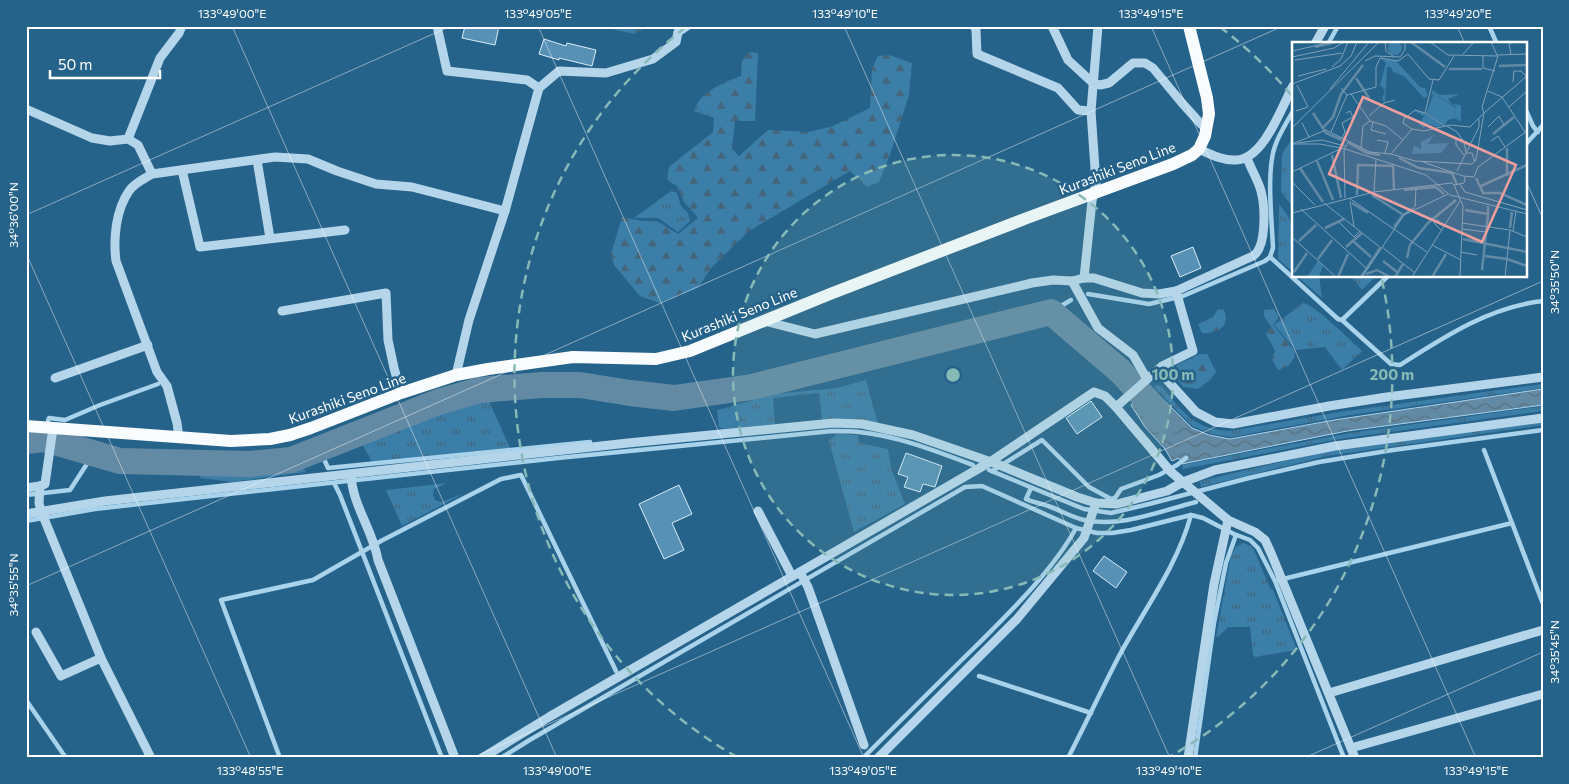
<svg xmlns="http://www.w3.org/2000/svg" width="1569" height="784" font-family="Commissioner,sans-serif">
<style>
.grass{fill:url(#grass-tufts)}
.forest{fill:url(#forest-firs)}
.water{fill:url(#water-waves);stroke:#a9d2eb}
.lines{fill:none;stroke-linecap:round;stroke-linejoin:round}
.stream{stroke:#a9d2eb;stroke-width:4.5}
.river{stroke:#628aa4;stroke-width:26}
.building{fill:#5791b6;stroke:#d9ecf8}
.minor{stroke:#b5d6ea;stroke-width:9}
.major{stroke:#f8fcfe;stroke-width:12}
.ticks{fill:none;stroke:#fff;stroke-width:1;stroke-opacity:0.45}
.ring{fill:none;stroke:#87bab6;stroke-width:2.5;stroke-dasharray:9 6}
.labels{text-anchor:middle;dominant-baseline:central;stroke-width:5;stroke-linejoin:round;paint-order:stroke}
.street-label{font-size:14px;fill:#fff;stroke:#26638b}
.inset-river{fill:none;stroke:#628aa4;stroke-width:2.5}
.inset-road{fill:none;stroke:#7da1b9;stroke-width:1}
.view{fill:#ed9e9e;fill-opacity:0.15;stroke:#ed9e9e;stroke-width:2.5}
.inset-edge{fill:none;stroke:#fff;stroke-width:2.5}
.centre{fill:#87bab6;stroke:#26638b;stroke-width:2.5}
.ring-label{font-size:15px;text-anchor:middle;font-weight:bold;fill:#87bab6;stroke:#26638b;stroke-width:5;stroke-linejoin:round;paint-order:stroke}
.neatline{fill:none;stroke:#fff;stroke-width:2}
.ticks-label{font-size:12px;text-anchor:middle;fill:#fff}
</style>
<defs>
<pattern id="grass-tufts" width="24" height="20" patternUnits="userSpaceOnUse" patternTransform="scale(1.25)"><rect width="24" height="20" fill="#3b7ea8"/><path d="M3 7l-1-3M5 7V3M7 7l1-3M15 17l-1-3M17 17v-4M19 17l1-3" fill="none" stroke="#44657a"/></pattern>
<pattern id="forest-firs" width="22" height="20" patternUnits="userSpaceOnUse" patternTransform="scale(1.25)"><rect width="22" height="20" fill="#3b7ea8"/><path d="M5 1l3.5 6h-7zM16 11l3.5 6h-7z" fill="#44657a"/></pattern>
<pattern id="water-waves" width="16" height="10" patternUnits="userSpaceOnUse" patternTransform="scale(1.25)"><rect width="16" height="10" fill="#628aa4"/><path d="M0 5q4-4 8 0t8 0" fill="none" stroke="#597181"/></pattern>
</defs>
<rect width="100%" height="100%" fill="#26638b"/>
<g class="grass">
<path d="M1293,138V207L1281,192L1282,158L1283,152Z"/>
<path d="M671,191L677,193L681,206L688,213L690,221L678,232L658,218H634Z"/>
<path d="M1279,204L1288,216L1293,228V272L1278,259Z"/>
<path d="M1297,276H1319L1322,298Z"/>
<path d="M1351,276H1376L1362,290Z"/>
<path d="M1303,303C1313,303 1352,342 1362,351L1342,370L1325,347L1296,350L1274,325Z"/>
<path d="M866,380L878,424C859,419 841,419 822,419L819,393L773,398L775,424L723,429L719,427L717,410L776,394L837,388Z"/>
<path d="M1543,384V388L1350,415L1231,437L1211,434L1192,426L1154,387L1156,385L1161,386C1185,413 1192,429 1230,431L1340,412Z"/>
<path d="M489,401L510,448L372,462L362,444L444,412Z"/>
<path d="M1543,406V411L1339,439L1183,469L1182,465L1350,433Z"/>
<path d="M1543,421V425L1327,456L1201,487L1200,481L1319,453L1393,441Z"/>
<path d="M837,434L858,435L859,443L888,449L891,468L905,504L854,532L829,441Z"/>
<path d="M304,469L306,472L233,482L200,478V474H264Z"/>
<path d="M447,483L434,489L433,495L435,500L441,502L463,494L402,526L386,490Z"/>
<path d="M1243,543L1251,546L1254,550L1270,588L1273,590L1297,650L1255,657L1253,655L1250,627H1228L1219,636L1216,637L1231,555L1236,547Z"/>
</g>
<g class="forest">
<path d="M598,26H648L635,34Z"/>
<path d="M749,52L758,53L755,121H735L732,149L739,156L768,130L809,132L833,126L870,108L872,68L878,56L889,55L912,63L909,95L890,155L879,182L867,187L850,171L749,231L711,268L698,288L659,303L640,296L614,265L611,254L622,217L642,221H657L678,234L698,218L684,202L677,186L667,180L669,167L713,132L714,118L694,111C700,91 723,83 741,76L742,61Z"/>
<path d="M1218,309L1224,310C1231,327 1217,334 1202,333L1198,324L1213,317Z"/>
<path d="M1274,309L1278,315V319L1273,325L1294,350L1295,357L1288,366L1278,370L1272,359L1275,351L1266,334L1271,327L1264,316V310Z"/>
<path d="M1200,354H1207L1216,372L1210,380L1198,389L1183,387L1173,374L1176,365Z"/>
</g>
<path class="water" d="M1153,389L1192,428L1209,435L1230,439L1334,420L1543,389V405L1347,431L1182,464L1179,458L1172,461L1165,449L1145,427L1131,405Z"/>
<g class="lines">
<g class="stream">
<path d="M1489,26L1497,44"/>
<path d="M1328,44L1338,26"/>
<path d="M1525,108L1533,126L1538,132"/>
<path d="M1525,145L1543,125"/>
<path d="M1270,257L1338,319L1342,320L1391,364L1400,365C1444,337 1489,307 1543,301"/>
<path d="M1088,294L1149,304L1183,296L1265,261L1270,257L1273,248C1272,221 1266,171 1275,146C1279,134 1287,122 1293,111"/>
<path d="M1051,312L1071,300"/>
<path d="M1342,320L1388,276"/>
<path d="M48,421L49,418L65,420L100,405L158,384"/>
<path d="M44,439L45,435"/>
<path d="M319,448L328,468L590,442"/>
<path d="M989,470L1084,509L1111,513L1149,504L1249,478L1319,462L1393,450L1543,430"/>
<path d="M992,471L1042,440L1089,487L1111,499L1115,498L1121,489L1159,475L1177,465L1186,458"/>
<path d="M334,483L340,495L442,758"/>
<path d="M1031,488L1026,499C1034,503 1040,503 1048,506C1060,510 1071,517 1084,520C1121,528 1160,511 1196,502"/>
<path d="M26,495L70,490L94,453"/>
<path d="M26,521L95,509L202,497L558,458L832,431C841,431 850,431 859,432C898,436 936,451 973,465"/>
<path d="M1512,523L1543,604"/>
<path d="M1275,581L1344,758"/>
<path d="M979,676L1091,713"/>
<path d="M26,700L66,758"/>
<path d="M280,758L221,600L313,580L381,541L501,479L521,475L616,671"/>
<path d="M501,758L528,741L965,487L982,486L1076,528L1097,533H1112L1131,530L1191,515L1203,518L1234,534L1250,540L1258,548L1275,581L1512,523L1484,450"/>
<path d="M863,758C901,720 939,682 977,645C1010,612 1054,569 1076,528"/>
<path d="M1068,758C1085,725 1101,691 1118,658C1143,611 1177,567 1191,515"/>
<path d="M1195,758L1214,623L1226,563L1236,535"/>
</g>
<path class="river" d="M26,441L44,439L120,461L249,464L291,460L438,402L480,390L542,385H580L630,393L674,398L752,387L1051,312L1120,371L1167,422"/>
</g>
<g class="building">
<path d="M465,26H499L495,45L462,38Z"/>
<path d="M544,39L566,46L567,43L596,50L592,66L559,58V60L539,54Z"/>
<path d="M1193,247L1201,268L1180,277L1171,256Z"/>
<path d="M1091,401L1102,417L1077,434L1066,418Z"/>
<path d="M906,453L942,466L935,487L923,484L920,492L904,487L908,477L898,474Z"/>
<path d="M679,485L692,514L672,523L684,550L664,559L639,504Z"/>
<path d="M1104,556L1127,572L1116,588L1093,571Z"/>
</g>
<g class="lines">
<g class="minor">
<path d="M437,26L447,71L527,80L539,88"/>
<path d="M974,26L976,30L977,54L1058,88L1078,110L1091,111"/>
<path d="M1052,26L1068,60L1093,83L1100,85L1109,83L1133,63H1145L1153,68L1182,103L1200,123L1207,129"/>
<path d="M1315,44L1325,26"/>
<path d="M26,109L92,138L110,141L128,139L138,145L152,174"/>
<path d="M128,139L160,58L179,33L182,26"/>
<path d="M1199,149C1210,154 1223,161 1236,160C1264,159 1281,108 1293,86"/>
<path d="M257,160L270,238"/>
<path d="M182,170L200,247L345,230"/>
<path d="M1084,278L1092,201L1096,183L1091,111L1098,26"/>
<path d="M1072,281L1098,328L1133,355L1147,379"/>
<path d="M282,311L386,293L388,340L394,368L401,393"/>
<path d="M764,321L815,334L1032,283L1053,280L1072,281L1084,278H1094L1142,293L1159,294L1176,291L1253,256C1267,247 1265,206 1261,191C1258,180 1251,169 1247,158"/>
<path d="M1158,370L1196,412L1215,422L1233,424L1329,406L1387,397L1543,377"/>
<path d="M456,375L469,320L505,211L539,88L559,71L606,73L653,59L676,42L678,32L687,26"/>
<path d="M55,378L148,345"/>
<path d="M1116,407L1162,366L1193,351L1176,291"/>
<path d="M53,428L45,484L40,486L39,503L41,511L101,658L151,758"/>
<path d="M179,438L177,423L167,386L157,372L116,261C113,238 116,210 129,191C134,183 144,179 152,174L275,157L308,159L337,171L376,184L412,187L505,211"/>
<path d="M351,474C352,505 373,530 378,560L455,758"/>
<path d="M26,488L40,486"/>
<path d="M758,511L792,576"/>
<path d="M26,514L105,501L628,443L833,423L862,424L913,435L997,464L1077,497L1096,503L1117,504L1167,491L1183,482L1215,470L1335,446L1543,418"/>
<path d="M800,572L808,587L864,745"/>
<path d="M36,632L61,676L101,658"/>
<path d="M1329,693L1543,630"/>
<path d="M1351,748L1543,694"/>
<path d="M482,758L549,717L990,462L1094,392L1105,396L1116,407L1171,472L1228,520L1255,532L1265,540L1271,553L1355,758"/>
<path d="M878,758L1017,619L1084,538L1096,503"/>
<path d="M1188,758L1214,584L1228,520"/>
</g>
<path class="major" d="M26,426L231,441L270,439L290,435L311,428L401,393L456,375L488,369L573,357L656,359L690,351L830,294L1027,218L1173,164L1192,155L1199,149L1205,136L1209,114L1207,98L1189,26"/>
</g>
<path class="ticks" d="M232,26L557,758M538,26L864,758M844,26L1170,758M1151,26L1476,758M1457,26L1465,44M1525,179L1543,219M26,215L451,26M26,253L251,758M26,586L1283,26M472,758L1543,281M1304,758L1543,652"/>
<circle cx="953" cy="375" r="220" fill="#87bab6" fill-opacity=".12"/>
<g class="ring">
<circle cx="953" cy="375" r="220"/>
<path d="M737 757A439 439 0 0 1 686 27M1220 27A439 439 0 0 1 1292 96M1382 280A439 439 0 0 1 1169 757"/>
</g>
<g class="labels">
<g class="street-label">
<text transform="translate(1117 168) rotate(-21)">Kurashiki Seno Line</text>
<text transform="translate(739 314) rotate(-22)">Kurashiki Seno Line</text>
<text transform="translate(347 398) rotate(-20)">Kurashiki Seno Line</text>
</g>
</g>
<g transform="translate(1292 42)">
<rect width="235" height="235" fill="#26638b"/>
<path d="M96 6a7 7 0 1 1 14 0a7 7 0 1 1-14 0ZM89,17L104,19L128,45L133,46L136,54L132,56L112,34L101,30L99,25H95L93,60L90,57L93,48L88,43L94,21ZM141,48L147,53L168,52L156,57L160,62L169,63V80L163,76L164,65L142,52L139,54ZM122,69H128L151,83L145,85L137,82L131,86L127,82L134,83L128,81L132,74ZM142,93L136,102L157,101L149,111L120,112L122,103L129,107V100Z" fill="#3b7ea8"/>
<path d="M26,219L31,224L27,235H15Z" fill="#3b7ea8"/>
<path d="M142,52L164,66L163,76L156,78L153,83L134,71Z" fill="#3b7ea8"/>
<path class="inset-river" d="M119,0L153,25M23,5L44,0M207,24L235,23M157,27H190M64,36L77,56M21,71L34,91L50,98M30,87L41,75L49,52L71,23M201,92L222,75M57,101L75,111L88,113M40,113L49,156M107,116L127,126L160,131L165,143M25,119L41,158M8,126L31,160M215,134V106M184,136L191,151H208L235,163M189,144L235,123M112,148L144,145L152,152M65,153L66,123L101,124L102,147M80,153L110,172M60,161L76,171M173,168L196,172V164M102,185L111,173L122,166M33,186L52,177M218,186L220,170M171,197L235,210M7,199L24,183M61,199L79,215M54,205L70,191M193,214L215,217L235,224M115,216L118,203L136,181L164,158M26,217L40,198M91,219L105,230M190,228L196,173M2,230L15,211M74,232L85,228L98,235M46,235L56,212M69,235L88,206M103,235L111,222M140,235L154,212"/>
<path class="inset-road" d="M93,0L94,9L101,14M138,0L156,13L206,14L190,65L192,71M199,0L205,13L235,12M0,9L40,0M171,12L182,0M219,12L217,2L222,0M191,13V26L203,29M0,15L42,6L52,0M3,18L50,11M73,19L83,14L108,15L113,8V0M40,25L49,17L56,0M6,34L34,27M141,38L133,71L153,84M221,40L222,29H229L234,34M0,42L48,24L59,14L65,0M49,46L55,53L84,45V25L88,16L106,19L116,12L137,37L147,38L162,14M38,47L77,0M196,49L210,55L233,90M59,52L78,79L94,84L111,98M217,65L235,49M4,69L16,65L5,43M108,71L113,74L111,81L120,87M77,74L92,61L103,58M112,77L123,68L133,71M81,80L79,88L94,92M10,81L17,95M155,84L165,90L172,100L174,111H180L183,120M196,85L207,74L212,83M0,86L87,0M39,90L55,53M50,96L53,90L50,81L61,75L58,69L54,71M164,97V103L172,113M85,98L96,100L93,111M199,99L206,94L213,105M5,101L30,98L53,104M0,102L34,88L78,110L99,112L123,119L180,122L184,118L192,71L235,34M1,102H28L49,106M69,106L71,84L78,79M99,112L120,87L132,89L158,83L178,85L191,72M131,120L171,134L182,135L186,125L235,89M165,129L187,85V77M0,130L50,106L134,133L158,153L235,172M0,140L23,163M168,142L173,150L235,168M162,143L171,164L168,235M82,150L84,117M53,156L52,108L57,99M57,156L135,210M58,159L62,185M32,161L89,206M123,165L124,146M9,167L74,226M0,171L82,150L160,141L162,143L172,141L173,135M47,180L62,195L68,189M170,181L218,188L235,195M170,187L194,190M149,188L142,181L145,178L152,184M221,189L224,169M0,195L44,235M140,203L169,218M90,205L123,231M169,210L185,213M70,235L112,173L156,152M120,235L168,159M213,235L218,188"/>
<path class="view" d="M71,55L224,123L190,200L37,132Z"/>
<rect width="235" height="235" class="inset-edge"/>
</g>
<circle cx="953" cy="375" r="8" class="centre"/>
<g class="ring-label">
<text x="1173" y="380">100 m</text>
<text x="1392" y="380">200 m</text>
</g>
<rect width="1569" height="784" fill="none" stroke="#26638b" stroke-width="55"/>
<path d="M50 70v8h110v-8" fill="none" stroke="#ffffff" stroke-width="2.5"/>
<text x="58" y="70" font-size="15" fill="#ffffff" stroke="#26638b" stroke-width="4" paint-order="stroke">50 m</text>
<rect x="28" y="28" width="1514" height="728" class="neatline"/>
<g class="ticks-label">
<text x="232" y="18">133°49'00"E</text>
<text x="538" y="18">133°49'05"E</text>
<text x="845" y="18">133°49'10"E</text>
<text x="1151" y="18">133°49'15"E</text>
<text x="1458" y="18">133°49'20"E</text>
<text transform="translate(14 215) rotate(-90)" y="4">34°36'00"N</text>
<text transform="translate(1555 282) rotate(-90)" y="4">34°35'50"N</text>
<text transform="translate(14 585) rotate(-90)" y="4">34°35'55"N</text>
<text transform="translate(1555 652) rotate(-90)" y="4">34°35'45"N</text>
<text x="250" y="775">133°48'55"E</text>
<text x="557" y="775">133°49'00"E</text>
<text x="863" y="775">133°49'05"E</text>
<text x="1169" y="775">133°49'10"E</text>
<text x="1476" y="775">133°49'15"E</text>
</g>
</svg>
